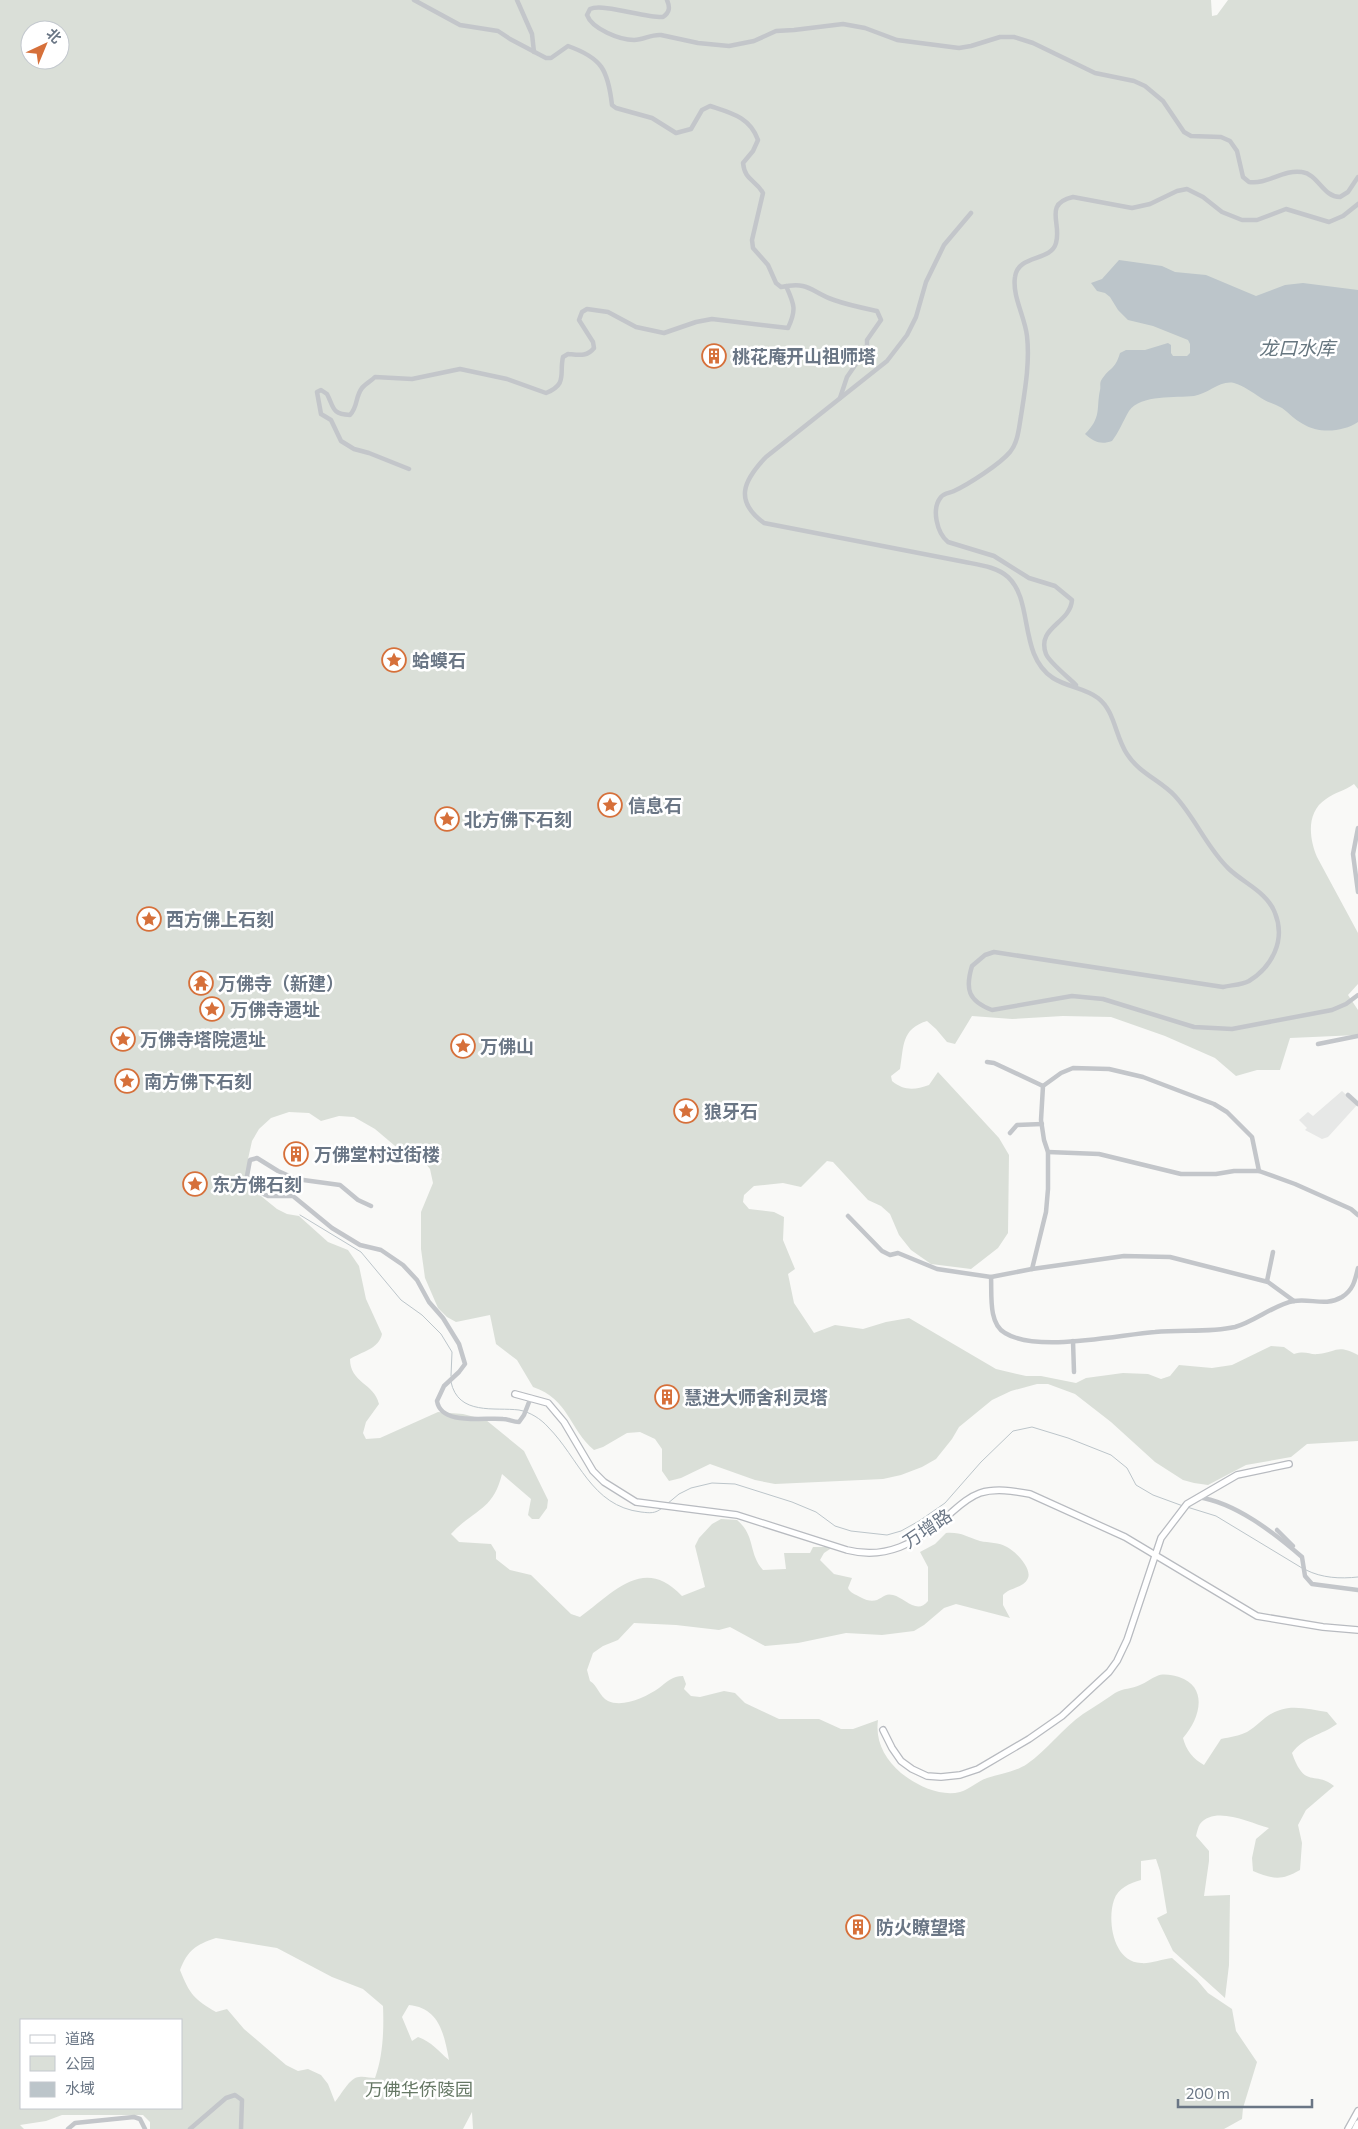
<svg xmlns="http://www.w3.org/2000/svg" width="1358" height="2129" font-family="Commissioner,'Noto Sans SC',sans-serif">
<style>
.built{fill:#e7e8e7}
.green{fill:#dadfd8;fill-rule:evenodd}
.water{fill:#bcc5ca}
.lines{fill:none;stroke-linecap:round;stroke-linejoin:round}
.stream{stroke:#bcc5ca;stroke-width:1}
.secondary-casing{stroke:#b8bbc0;stroke-width:8}
.street{stroke:#c3c6ca;stroke-width:4.5}
.secondary{stroke:#fff;stroke-width:5.5}
.labels{text-anchor:middle;dominant-baseline:central;stroke-width:5;stroke-linejoin:round;paint-order:stroke}
.poi-label{font-size:18px;font-weight:bold;fill:#6a7685;stroke:#fff;text-anchor:start}
.street-label{font-size:18px;fill:#6a7685;stroke:#fff}
.park-label{font-size:18px;fill:#667865;stroke:#fff}
.water-label{font-size:19px;font-style:italic;fill:#677780;stroke:#fff}
</style>
<rect width="100%" height="100%" fill="#f9f9f7"/>
<path class="built" d="M1342,1091L1357,1105L1328,1137L1322,1139L1305,1130L1307,1128L1299,1120L1308,1112L1313,1116Z"/>
<path class="green" d="M0,0H1211L1212,16L1217,15L1228,0H1358V789L1354,784C1345,791 1335,792 1326,799C1306,812 1309,838 1317,857L1358,933V984L1348,995L1358,1010V1035L1290,1038L1280,1070H1257L1236,1076L1215,1058L1165,1036L1111,1017L1063,1016L1012,1019L972,1016L955,1044L947,1042L936,1029L927,1021C901,1029 904,1046 900,1069L891,1076L892,1081C904,1091 915,1090 929,1085L938,1072L999,1138L1009,1155L1008,1233L998,1248L971,1269L931,1264L911,1250L899,1235L890,1214L881,1206L868,1200L833,1162L827,1161L801,1187L783,1183L754,1186L744,1195L743,1202L749,1209L774,1212L784,1217L783,1240L795,1269L788,1274L794,1303L814,1333L835,1325L863,1329L886,1322L909,1318L996,1369L1026,1376H1041L1076,1383L1086,1378L1123,1373L1148,1374L1161,1379L1170,1376L1179,1365L1212,1368L1232,1365L1271,1346L1284,1347L1294,1354C1306,1350 1309,1355 1318,1354C1337,1352 1337,1344 1358,1355V1441L1307,1444L1291,1457L1246,1465L1208,1485L1194,1483L1183,1480L1155,1462L1111,1422L1075,1394L1048,1384H1037L1011,1391L992,1400L959,1427L952,1439L936,1459L922,1467L901,1475L883,1479L775,1484L755,1480L710,1464L681,1478L669,1481L662,1471V1449L655,1439L640,1432L627,1433L603,1447L594,1450C569,1429 569,1399 533,1387L517,1360L496,1344L490,1315L456,1322L447,1317L438,1308L425,1278L421,1249V1212L433,1183L430,1169L422,1159L401,1151L375,1129L354,1117L339,1116L321,1121L309,1113L289,1112L271,1118L259,1129L252,1141L248,1159V1178L256,1192L277,1209L287,1214L299,1216L328,1242L348,1250L359,1266L366,1299L382,1334C379,1349 361,1352 350,1359C350,1383 374,1383 379,1404L366,1422L363,1433L366,1439L380,1438L438,1412L463,1414L486,1420L524,1451L548,1500L547,1508L539,1519H532L528,1515L531,1499L502,1474C493,1511 474,1509 451,1534L459,1542L491,1544L496,1552V1559L510,1570L531,1575L571,1614L580,1617C614,1592 644,1555 682,1596L705,1587L695,1546L699,1538L712,1524L721,1519L737,1520C756,1536 748,1553 763,1570L786,1569L784,1553H810L813,1547H833L824,1553L820,1560L834,1574L852,1578L848,1588C850,1593 855,1594 860,1597C880,1608 881,1591 893,1595C905,1598 917,1615 928,1601V1567L920,1552L935,1544L946,1533C962,1532 966,1537 980,1541C989,1543 999,1542 1007,1547C1015,1551 1032,1568 1028,1578C1024,1588 1010,1587 1003,1595V1605L1010,1618L956,1604L944,1608L924,1625L914,1631L882,1635L846,1633L798,1643L765,1646L730,1627L719,1630L676,1625L634,1623L618,1640L603,1646L593,1653L587,1670L590,1681C598,1686 599,1696 608,1701C623,1708 646,1697 659,1688C667,1682 672,1676 683,1676L686,1684L684,1689L691,1696L700,1697L724,1691L735,1693L745,1703L779,1719H819L841,1729H853L878,1720C875,1741 885,1759 901,1773C916,1785 940,1797 960,1792C970,1789 978,1781 987,1778C1000,1774 1015,1772 1027,1764C1047,1750 1063,1728 1083,1714C1094,1707 1105,1700 1115,1693C1123,1688 1132,1689 1140,1685C1146,1683 1151,1678 1157,1676C1163,1673 1172,1675 1179,1677C1209,1687 1200,1719 1183,1738C1186,1750 1193,1759 1204,1765L1221,1739C1230,1737 1239,1736 1247,1732C1259,1725 1266,1714 1280,1710C1295,1705 1312,1710 1327,1712L1337,1724C1320,1736 1305,1736 1292,1753C1305,1790 1314,1770 1334,1786L1306,1810L1298,1825L1302,1843L1300,1870C1281,1881 1273,1879 1253,1871L1252,1858L1256,1839L1269,1828C1250,1823 1215,1805 1200,1824C1198,1827 1197,1832 1196,1836L1209,1851V1861L1204,1896L1230,1895L1229,1965L1225,1998L1173,1951L1157,1918L1167,1913L1160,1871L1156,1859L1141,1861V1880C1130,1883 1118,1888 1114,1900C1107,1920 1113,1962 1141,1963C1150,1964 1162,1959 1172,1958L1197,1980L1208,1993L1232,2009L1236,2031L1257,2062L1243,2108L1242,2119L1224,2129H473L472,2112L463,2129H150V2122L143,2115H62L46,2121L20,2125L24,2129H0ZM30,30H60V60H30ZM216,1938L277,1948L332,1977L363,1989L383,2006C384,2030 383,2056 375,2078C370,2078 364,2076 359,2077C350,2077 341,2095 335,2102L328,2084L321,2075L308,2069L298,2071L286,2065L244,2029L227,2009L216,2012C194,1999 190,1995 180,1970C188,1950 195,1945 216,1938ZM409,2005C439,2008 444,2033 449,2060C438,2051 432,2042 418,2037L412,2041L402,2017ZM21,2020H181V2108H21Z"/>
<path class="water" d="M1119,260L1162,266L1175,272L1206,275L1256,296L1285,285L1303,283L1358,290V422C1343,432 1319,434 1303,424C1295,420 1289,413 1282,408C1275,404 1267,402 1261,398C1252,392 1244,386 1234,383C1220,380 1208,394 1194,396C1176,398 1141,394 1129,411C1123,421 1119,432 1112,441C1101,445 1094,442 1085,434C1102,417 1096,409 1100,390C1101,386 1099,383 1102,379C1110,367 1115,370 1120,353L1126,350H1145L1168,343L1171,345V353L1173,356H1187L1190,353V344L1188,340L1153,326L1128,320L1118,310L1110,297L1105,293L1097,291L1091,283L1102,279Z"/>
<g class="lines">
<g class="stream">
<path d="M300,1215L361,1252L401,1300L422,1315L441,1334L452,1352L451,1376"/>
<path d="M451,1382C458,1416 495,1407 519,1410C530,1412 541,1419 548,1427C579,1458 591,1506 641,1512C650,1513 655,1514 662,1508"/>
<path d="M667,1504L679,1494L691,1488L712,1483L735,1484L792,1502L816,1512L835,1526L851,1531L887,1535L901,1531L919,1521L945,1503L981,1462L1013,1431L1032,1427L1068,1438L1111,1455L1127,1468L1136,1485L1153,1495L1183,1506"/>
<path d="M1187,1507L1216,1516L1302,1568"/>
<path d="M1306,1570C1322,1578 1340,1579 1358,1577"/>
</g>
<g class="secondary-casing">
<g id="secondary">
<path d="M515,1394L548,1403L564,1422L593,1471L604,1482L636,1502L737,1515L847,1550C886,1560 916,1543 945,1518C956,1509 966,1498 980,1493C996,1488 1013,1491 1030,1494L1125,1537L1257,1616L1323,1627L1358,1630"/>
<path d="M883,1730L892,1748L901,1761L912,1769L927,1776L941,1777L960,1775L978,1769L1029,1739L1062,1716L1109,1672L1117,1661L1127,1640L1161,1538L1187,1504L1237,1475L1289,1464"/>
<path d="M1348,2129L1358,2111"/>
<path d="M1355,2129L1358,2123"/>
</g>
</g>
<g class="street">
<path d="M414,0L460,25L498,31L510,39L546,58H551L568,46C602,58 608,70 612,105L616,108L652,118L676,133L691,129L702,110L710,106C731,113 750,117 758,140L753,151L743,163C745,181 755,179 763,193L752,240L753,248L768,265L776,283L781,287C811,281 810,292 834,300C848,305 863,308 877,311L881,320L867,340V348L847,377L840,398"/>
<path d="M517,0L532,34L534,52"/>
<path d="M667,0C670,7 670,12 663,17C645,18 603,3 590,9L587,15C592,29 620,40 634,40C644,40 651,34 661,35L698,43L729,46L754,41L776,31L794,30L843,24L865,28L897,40L959,48L971,46L1000,37H1014L1033,43L1095,73L1134,81L1145,86L1163,101L1184,132L1191,136L1221,137L1230,141L1237,151L1243,177L1249,182C1267,185 1283,169 1302,172C1318,174 1323,197 1340,197L1348,192L1358,177"/>
<path d="M971,213L944,245L926,282L916,317L907,335L887,361L766,457C743,481 734,501 764,523L965,562C980,565 997,567 1008,577C1034,601 1018,655 1053,678C1067,687 1085,688 1098,698C1115,711 1115,736 1127,754C1140,774 1160,780 1175,796C1196,819 1207,848 1229,869C1245,884 1267,892 1275,913C1286,940 1272,967 1249,981C1242,985 1231,985 1223,987L994,952L985,955L972,966C965,989 968,1001 992,1010L1072,996L1103,999L1194,1027L1232,1029L1332,1010L1346,1004L1358,995"/>
<path d="M409,469L369,453L354,449L341,441L331,420L321,414L317,392L321,390L327,394C334,407 331,414 350,415C358,407 355,397 362,388C365,384 371,381 375,377L412,379L460,369L507,379L546,393C568,384 559,374 563,357L568,354C579,355 587,357 594,348L593,342L579,320L582,312L587,309L608,312L636,327L664,333L696,322L712,319L788,328C797,309 794,304 786,286"/>
<path d="M1076,685C1069,678 1049,662 1046,654C1036,627 1070,624 1072,600L1055,586L1029,578L994,556L948,542C937,533 931,509 941,497C944,493 950,493 954,491C969,484 1000,464 1010,452C1018,443 1019,427 1021,416C1025,390 1030,362 1027,336C1025,317 1012,296 1015,277C1018,254 1051,262 1056,243C1062,223 1043,204 1073,197L1132,208L1150,204L1177,191L1187,189L1203,197L1222,212L1242,220H1257L1286,209L1329,222L1343,216L1358,204"/>
<path d="M1358,828L1353,854L1358,892"/>
<path d="M1318,1044L1358,1036"/>
<path d="M987,1062L994,1063L1043,1086"/>
<path d="M1348,1095L1358,1104"/>
<path d="M1010,1133L1017,1125L1042,1124"/>
<path d="M1048,1152L1099,1154L1181,1174H1216L1234,1171H1259L1295,1184L1351,1209L1358,1215"/>
<path d="M371,1206L358,1200L340,1185L296,1179L278,1171L257,1158L250,1160L247,1176L257,1191L268,1196H293L332,1228L360,1245L381,1250L403,1265L417,1280L429,1302L443,1318L459,1344L465,1364L459,1372L444,1386L437,1401C441,1426 485,1417 503,1419C508,1419 513,1422 519,1422L524,1415L531,1397"/>
<path d="M848,1216L882,1251L890,1255L898,1253L937,1269L991,1277L1032,1269L1124,1256L1170,1257L1268,1282L1294,1301"/>
<path d="M1032,1269L1046,1212L1048,1189V1152L1044,1140L1041,1120L1043,1086L1061,1073L1073,1068L1109,1069L1143,1077L1214,1104L1227,1112L1252,1137L1259,1171"/>
<path d="M991,1277C992,1293 988,1324 1005,1333C1037,1353 1117,1335 1155,1332C1181,1329 1208,1333 1235,1327C1254,1322 1275,1304 1294,1301C1311,1298 1325,1307 1342,1297C1353,1290 1355,1281 1358,1268"/>
<path d="M1267,1281L1273,1252"/>
<path d="M1073,1341L1074,1372"/>
<path d="M1198,1497C1236,1503 1273,1532 1302,1557L1305,1576L1312,1584L1358,1590"/>
<path d="M1277,1530L1293,1546"/>
<path d="M68,2129L75,2123L134,2117L140,2119L145,2129"/>
<path d="M190,2129L226,2098L235,2095L242,2100L241,2129"/>
</g>
<use href="#secondary" class="secondary"/>
</g>
<defs>
<g id="building-ring" transform="scale(1.25)"><circle r="9.5" fill="#fff" stroke="#d6703a" stroke-width="1.5"/><path d="M-4-6H4V6H1V3H-1V6H-4ZM-2.5-4.3h1.7v1.8h-1.7ZM.8-4.3h1.7v1.8H.8ZM-2.5-1h1.7V.8h-1.7ZM.8-1h1.7V.8H.8Z" fill="#d6703a"/></g>
<g id="sight-ring" transform="scale(1.25)"><circle r="9.5" fill="#fff" stroke="#d6703a" stroke-width="1.5"/><path d="M0-6L1.8-2.2L6-1.7L2.9 1.2L3.7 5.4L0 3.3L-3.7 5.4L-2.9 1.2L-6-1.7L-1.8-2.2Z" fill="#d6703a"/></g>
<g id="temple-ring" transform="scale(1.25)"><circle r="9.5" fill="#fff" stroke="#d6703a" stroke-width="1.5"/><path d="M0-6L5-2H3V0L6.5 2.5H4V6H1.5V3h-3V6H-4V2.5H-6.5L-3 0V-2H-5Z" fill="#d6703a"/></g>
</defs>
<g fill-rule="evenodd">
<use href="#building-ring" x="714" y="356"/>
<use href="#sight-ring" x="394" y="660"/>
<use href="#sight-ring" x="610" y="805"/>
<use href="#sight-ring" x="447" y="819"/>
<use href="#sight-ring" x="149" y="919"/>
<use href="#temple-ring" x="201" y="983"/>
<use href="#sight-ring" x="212" y="1009"/>
<use href="#sight-ring" x="123" y="1039"/>
<use href="#sight-ring" x="463" y="1046"/>
<use href="#sight-ring" x="127" y="1081"/>
<use href="#sight-ring" x="686" y="1111"/>
<use href="#building-ring" x="296" y="1154"/>
<use href="#sight-ring" x="195" y="1184"/>
<use href="#building-ring" x="667" y="1397"/>
<use href="#building-ring" x="858" y="1927"/>
</g>
<g class="labels">
<g class="poi-label">
<text x="732" y="356">桃花庵开山祖师塔</text>
<text x="412" y="660">蛤蟆石</text>
<text x="628" y="805">信息石</text>
<text x="464" y="819">北方佛下石刻</text>
<text x="166" y="919">西方佛上石刻</text>
<text x="218" y="983">万佛寺（新建）</text>
<text x="230" y="1009">万佛寺遗址</text>
<text x="140" y="1039">万佛寺塔院遗址</text>
<text x="480" y="1046">万佛山</text>
<text x="144" y="1081">南方佛下石刻</text>
<text x="704" y="1111">狼牙石</text>
<text x="314" y="1154">万佛堂村过街楼</text>
<text x="212" y="1184">东方佛石刻</text>
<text x="684" y="1397">慧进大师舍利灵塔</text>
<text x="876" y="1927">防火瞭望塔</text>
</g>
<g class="street-label">
<text transform="translate(927 1528) rotate(-34)">万增路</text>
</g>
<g class="park-label">
<text x="419" y="2089">万佛华侨陵园</text>
</g>
<g class="water-label">
<text x="1297" y="347">龙口水库</text>
</g>
</g>
<rect x="20" y="2019" width="162" height="90" fill="#ffffff" stroke="#c3c8ce"/>
<rect x="30" y="2035" width="25" height="8" fill="#ffffff" stroke="#c3c8ce"/>
<text x="65" y="2044" font-size="15" fill="#6a7685">道路</text>
<rect x="30" y="2056" width="25" height="15" fill="#dadfd8" stroke="#c3c8ce"/>
<text x="65" y="2069" font-size="15" fill="#6a7685">公园</text>
<rect x="30" y="2082" width="25" height="15" fill="#bcc5ca" stroke="#c3c8ce"/>
<text x="65" y="2094" font-size="15" fill="#6a7685">水域</text>
<g transform="translate(45 45) rotate(44)"><circle r="24" fill="#ffffff" stroke="#c3c8ce"/>
<path d="M0-4L9 19L0 12L-9 19Z" fill="#d6703a"/>
<text y="-8" font-size="14" font-weight="bold" text-anchor="middle" fill="#6a7685">北</text>
</g>
<path d="M1178 2099v8h134v-8" fill="none" stroke="#6a7685" stroke-width="2.5"/>
<text x="1186" y="2099" font-size="15" fill="#6a7685" stroke="#ffffff" stroke-width="4" paint-order="stroke">200 m</text>
</svg>
